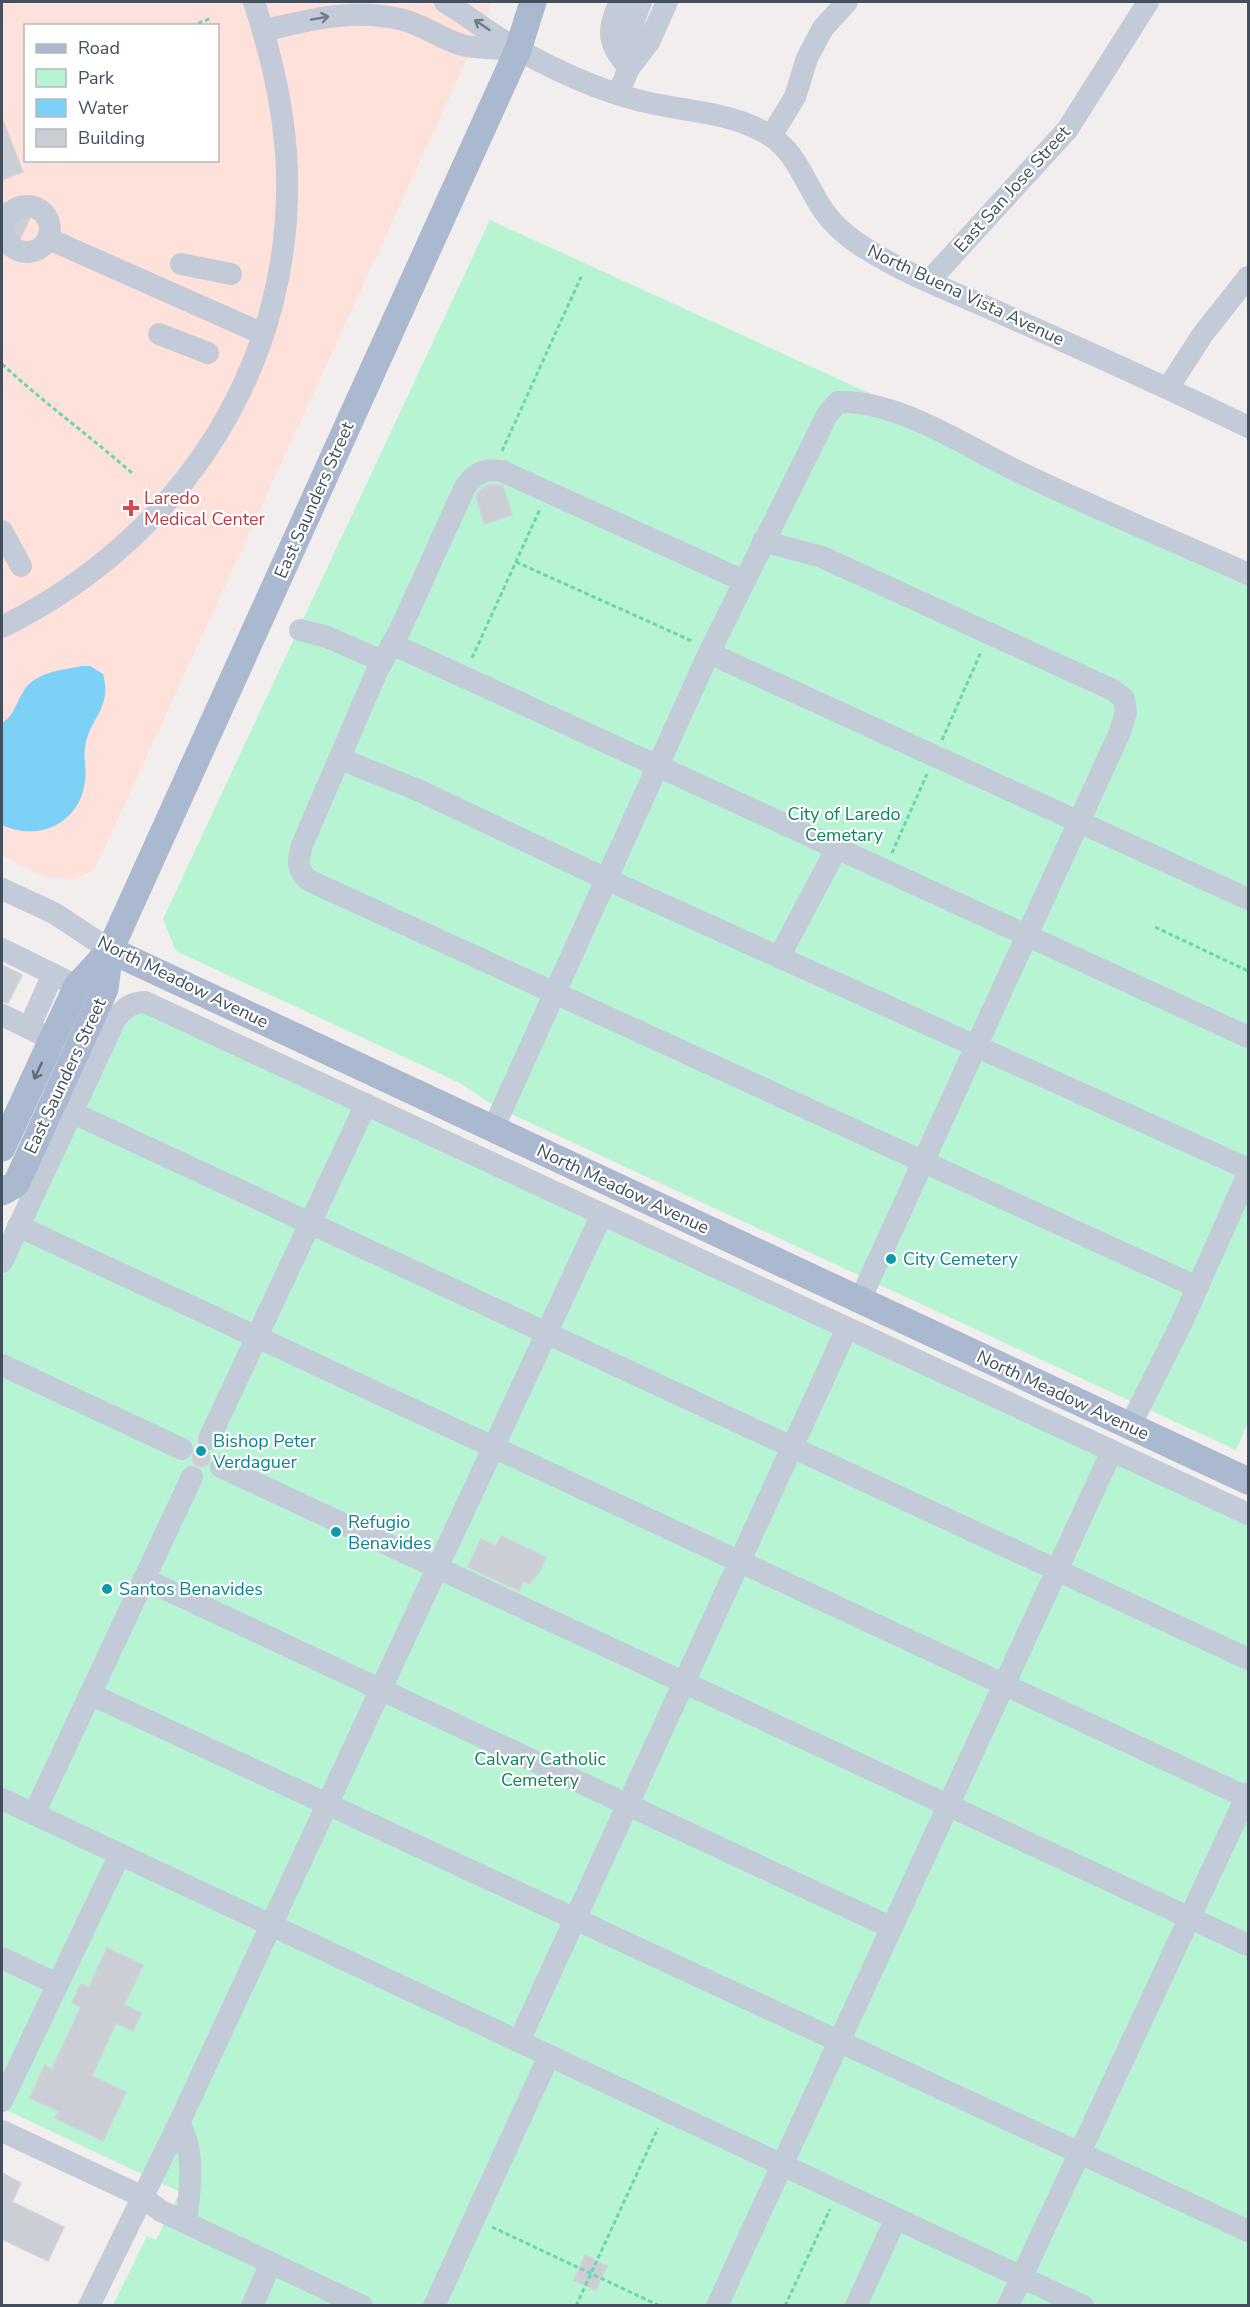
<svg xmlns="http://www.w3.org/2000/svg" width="1250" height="2307" font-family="'Nunito Sans',sans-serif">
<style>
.medical{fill:#fee1da;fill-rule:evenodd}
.green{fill:#b6f4d4}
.water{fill:#7dd1f6}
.building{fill:#ccced6;stroke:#d1d2da;stroke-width:1.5}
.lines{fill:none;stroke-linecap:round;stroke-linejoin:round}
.path{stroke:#6ad6ac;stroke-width:3;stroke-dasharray:4.5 3;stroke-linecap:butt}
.minor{stroke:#c2cbd7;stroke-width:22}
.major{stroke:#aab9d0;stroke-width:27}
.oneway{stroke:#707a88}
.oneway2{stroke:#5e6a7a}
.health-dot{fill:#e0444e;stroke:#fff;stroke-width:2}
.culture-dot{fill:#0f9aa8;stroke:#fff;stroke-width:2}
.labels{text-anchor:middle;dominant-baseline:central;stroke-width:4.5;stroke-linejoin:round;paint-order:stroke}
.street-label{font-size:18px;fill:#444f5d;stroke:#fff}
.health-label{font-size:18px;fill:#be3a42;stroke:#fff;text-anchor:start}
.park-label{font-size:18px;fill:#0c8756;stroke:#fff}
.culture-label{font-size:18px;fill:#0d838f;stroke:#fff;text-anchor:start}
</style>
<rect width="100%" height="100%" fill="#f1eeed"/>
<path class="medical" d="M2,2H493L94,871L73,879L46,877L2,856ZM26,26H218V160H26Z"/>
<g class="green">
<path d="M490,220L1248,566V1423L1236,1450L494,1106L460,1083L176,951L163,919Z"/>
<path d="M139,991L1248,1508V2305H113L147,2236L156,2240L180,2192L2,2108V1249Z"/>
</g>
<path class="water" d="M82,666H90L103,674C113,709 88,719 85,748C83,759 87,770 85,781C80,824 38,842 2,825V723C14,716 16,703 23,692C34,672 62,670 82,666Z"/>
<g class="building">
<path d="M2,118L23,172L2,180Z"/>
<path d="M2,202L31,215L19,241L2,233Z"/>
<path d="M490,484L503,486L512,515L484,524L476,496L482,488Z"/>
<path d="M2,965L22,975L8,1003L2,1002Z"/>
<circle cx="201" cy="1458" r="9"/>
<path d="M501,1536L546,1557L540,1571L529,1584L523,1581L519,1591L468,1567L481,1539L496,1546Z"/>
<path d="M107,1948L143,1965L124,2005L141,2013L133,2031L116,2023L92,2076L126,2092L103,2141L55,2118L59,2111L30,2098L45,2065L52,2069L81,2007L72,2003L81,1984L89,1988Z"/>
<path d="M2,2173L21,2183L12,2202L64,2227L48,2261L2,2239Z"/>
<path d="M585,2255L607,2266L596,2290L574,2280Z"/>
</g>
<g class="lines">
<g class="path">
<path d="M191,26L209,19"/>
<path d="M2,364C44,403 90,436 133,474"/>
<path d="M502,451L581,277"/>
<path d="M516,562L692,641"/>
<path d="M472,658L540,509"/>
<path d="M942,740L981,652"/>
<path d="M892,853L927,774"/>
<path d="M1155,927L1248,971"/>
<path d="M492,2227L660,2306"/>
<path d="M576,2306L658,2128"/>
<path d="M785,2306L830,2209"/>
</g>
<g class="minor">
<path d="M445,2C470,17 493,36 519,50C553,69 592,87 630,98C676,112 727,109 769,135C796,151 806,185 823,210C834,226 851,240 868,250C911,277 961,295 1007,316C1088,352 1169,388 1248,427"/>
<path d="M620,2C606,30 608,45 629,68"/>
<path d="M263,31C310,19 355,8 403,20C425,25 445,42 466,46C482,49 500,48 517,50"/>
<path d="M629,67L634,20L641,2"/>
<path d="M618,94L629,68L649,42L667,2"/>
<path d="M771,136L795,97L807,58L823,28L847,2"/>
<circle cx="27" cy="229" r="23"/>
<path d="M49,239L263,334"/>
<path d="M181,264L231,274"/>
<path d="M929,281L1067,130L1148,2"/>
<path d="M159,334L208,353"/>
<path d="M1168,388L1203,334L1248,277"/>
<path d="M2,531L21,566"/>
<path d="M763,541L822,557L1113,690L1124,699L1126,712L1120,732L860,1300"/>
<path d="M744,581L502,471C484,468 475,473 465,487L400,630L377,671L302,845C298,860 296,868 308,880L1197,1287"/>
<path d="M2,627C184,537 300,358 286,152C282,100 270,50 254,2"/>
<path d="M300,630L327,637L382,661"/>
<path d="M392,644L1248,1037"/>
<path d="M709,653L1248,899"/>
<path d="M341,759L420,791L606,879L1248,1169"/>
<path d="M2,889L54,913L110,950"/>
<path d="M2,949L77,986"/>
<path d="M779,957L837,848"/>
<path d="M2,1015L43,1035"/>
<path d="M29,1028L53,974"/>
<path d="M71,1112L1248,1659"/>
<path d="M493,1129L709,653L827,415L838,402C899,400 965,446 1019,472C1094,508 1172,540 1248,574"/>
<path d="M18,1226L1246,1797"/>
<path d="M2,1262L115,1020C124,1008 130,1003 145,1002L1248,1514"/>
<path d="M2,1365L182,1449"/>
<path d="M1130,1426L1181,1324L1248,1174"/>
<path d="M209,1439L366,1104"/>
<path d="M221,1467L1248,1945"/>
<path d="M144,1579L892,1928"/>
<path d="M90,1694L1248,2231"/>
<path d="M2,1799L1083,2306"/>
<path d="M34,1814L192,1477"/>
<path d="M2,1958L57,1984"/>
<path d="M519,2041L847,1328"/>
<path d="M2,2101L120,1854"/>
<path d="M179,2123C196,2152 190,2190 186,2223"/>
<path d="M2,2131L141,2196L161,2211L362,2306"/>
<path d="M89,2306L179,2123L602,1214"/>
<path d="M252,2306L271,2263"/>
<path d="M434,2306L549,2056"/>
<path d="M717,2306L1112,1451"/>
<path d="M856,2306L896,2218"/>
<path d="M1008,2306L1248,1793"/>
</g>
<g class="major">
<path d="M110,950L1248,1481"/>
<path d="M2,1148L77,986L110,950"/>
<path d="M2,1192L16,1184L105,989L110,950L518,50L533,2"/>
</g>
</g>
<defs><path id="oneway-shaft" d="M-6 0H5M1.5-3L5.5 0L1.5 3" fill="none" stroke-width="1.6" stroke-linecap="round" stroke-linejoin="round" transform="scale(1.5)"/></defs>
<g class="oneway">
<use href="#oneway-shaft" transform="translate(320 18) rotate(-10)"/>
<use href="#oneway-shaft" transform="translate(482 25) rotate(-146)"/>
</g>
<use class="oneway2" href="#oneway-shaft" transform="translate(38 1071) rotate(115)"/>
<path class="health-dot" d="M128 499h6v6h6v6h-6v6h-6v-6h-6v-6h6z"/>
<g class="culture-dot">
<circle cx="891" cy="1259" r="6"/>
<circle cx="201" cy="1451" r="6"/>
<circle cx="336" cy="1532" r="6"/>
<circle cx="107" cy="1589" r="6"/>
</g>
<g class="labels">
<g class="street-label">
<text transform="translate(1012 189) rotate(-48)">East San Jose Street</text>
<text transform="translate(966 295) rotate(25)">North Buena Vista Avenue</text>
<text transform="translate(314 500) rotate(-66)">East Saunders Street</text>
<text transform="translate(183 982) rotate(26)">North Meadow Avenue</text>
<text transform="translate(65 1076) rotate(-65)">East Saunders Street</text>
<text transform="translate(623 1189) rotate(25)">North Meadow Avenue</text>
<text transform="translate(1063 1395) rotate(25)">North Meadow Avenue</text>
</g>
<g class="health-label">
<text x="144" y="498">Laredo<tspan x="144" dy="21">Medical Center</tspan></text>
</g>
<g class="park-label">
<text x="844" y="814">City of Laredo<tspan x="844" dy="21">Cemetary</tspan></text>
<text x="540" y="1759">Calvary Catholic<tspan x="540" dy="21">Cemetery</tspan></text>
</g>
<g class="culture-label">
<text x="903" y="1259">City Cemetery</text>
<text x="213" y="1441">Bishop Peter<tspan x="213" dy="21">Verdaguer</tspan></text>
<text x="348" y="1522">Refugio<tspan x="348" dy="21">Benavides</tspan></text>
<text x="119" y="1589">Santos Benavides</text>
</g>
</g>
<rect width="1250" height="2307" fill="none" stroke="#444f5d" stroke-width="6"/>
<rect x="24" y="24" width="195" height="138" fill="#ffffff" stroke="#b4b9be" stroke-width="1.5"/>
<rect x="36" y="44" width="30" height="9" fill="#aab9d0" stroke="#b4b9be" stroke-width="1.5"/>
<text x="78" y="54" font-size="18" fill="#444f5d">Road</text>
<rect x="36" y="69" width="30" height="18" fill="#b6f4d4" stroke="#b4b9be" stroke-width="1.5"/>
<text x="78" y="84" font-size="18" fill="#444f5d">Park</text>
<rect x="36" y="99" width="30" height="18" fill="#7dd1f6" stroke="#b4b9be" stroke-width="1.5"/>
<text x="78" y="114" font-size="18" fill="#444f5d">Water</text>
<rect x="36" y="129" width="30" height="18" fill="#ccced6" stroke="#b4b9be" stroke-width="1.5"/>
<text x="78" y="144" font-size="18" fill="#444f5d">Building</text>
</svg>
